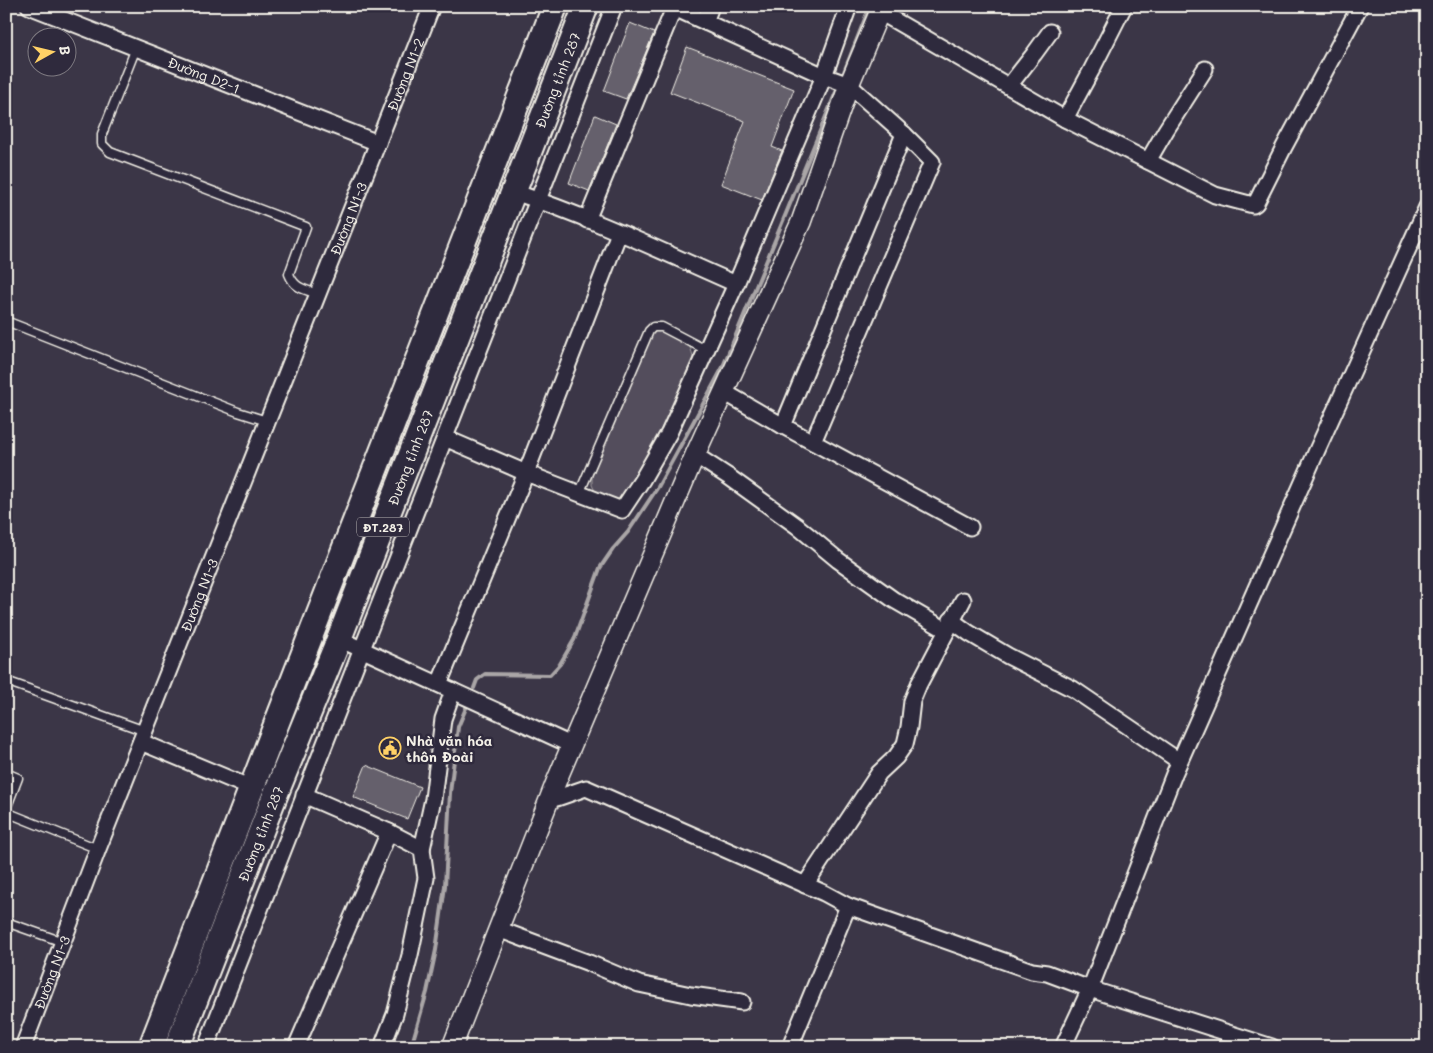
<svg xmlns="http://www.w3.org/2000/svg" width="1433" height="1053" font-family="Mali,sans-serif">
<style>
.green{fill:#534e5c;stroke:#a4a0a2}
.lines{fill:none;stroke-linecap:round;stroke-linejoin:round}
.stream{stroke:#aaa6a7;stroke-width:4}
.building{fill:#65616c;stroke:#f4f1e8}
.service-casing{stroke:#f4f1e8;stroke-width:11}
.minor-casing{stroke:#f4f1e8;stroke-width:19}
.tertiary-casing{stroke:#f4f1e8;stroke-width:22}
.primary-casing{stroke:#f4f1e8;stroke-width:28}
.service{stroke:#2f2a3d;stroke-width:8}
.minor{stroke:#2f2a3d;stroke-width:15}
.tertiary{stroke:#2f2a3d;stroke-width:19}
.primary{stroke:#2f2a3d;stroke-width:24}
.labels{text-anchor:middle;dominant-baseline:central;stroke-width:5;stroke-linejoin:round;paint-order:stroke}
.shield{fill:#2f2a3d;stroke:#b9b5b5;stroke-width:1}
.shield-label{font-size:12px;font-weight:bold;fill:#f4f1e8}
.street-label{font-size:14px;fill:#f4f1e8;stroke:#2f2a3d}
.poi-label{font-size:14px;font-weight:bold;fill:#f4f1e8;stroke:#2f2a3d;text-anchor:start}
</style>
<rect width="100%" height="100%" fill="#3b3647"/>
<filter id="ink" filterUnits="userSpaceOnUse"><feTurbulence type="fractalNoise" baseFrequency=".02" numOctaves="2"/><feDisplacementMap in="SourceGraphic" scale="10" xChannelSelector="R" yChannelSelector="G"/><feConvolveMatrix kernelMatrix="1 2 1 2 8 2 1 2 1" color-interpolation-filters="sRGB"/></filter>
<g filter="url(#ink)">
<path class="green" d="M657,328C676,336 695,339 693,365L650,451L622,499L614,500L595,491L592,485V476L646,336Z"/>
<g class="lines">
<g class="stream">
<path d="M844,72L870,6"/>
<path d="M474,688L477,680L485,674L550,675L560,664L574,640L600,568L613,549L628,532L658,487L722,369L836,92"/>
<path d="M411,1047L427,992L436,950L445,886L450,793L458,727L466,708"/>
</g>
</g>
<g class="building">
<path d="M630,23L654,33L626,99L604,91Z"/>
<path d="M687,47L794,89L772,147L782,151L762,200L721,184L745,121L670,92Z"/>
<path d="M595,115L616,124L589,191L569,183Z"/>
<path d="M366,765L420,787L407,819L353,797Z"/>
</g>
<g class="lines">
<g class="service-casing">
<g id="service">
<path d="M136,48L102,134V144L110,152L306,227L289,274C295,289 304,289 318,294"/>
<path d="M6,321L238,412L267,421"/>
<path d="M579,494L649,331L653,327H662L706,350"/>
<path d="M6,681L145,731"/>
<path d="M6,773L18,778L6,809"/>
<path d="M6,812L98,849"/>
<path d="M6,922L63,942"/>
</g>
</g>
<g class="minor-casing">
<g id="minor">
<path id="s1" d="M29,6L378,143"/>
<path d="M670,6L824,76L849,85L904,134L932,162L813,442"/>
<path d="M880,12L1065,119L1215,195L1253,205L1256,203L1284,147L1360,6"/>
<path d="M705,22L711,6"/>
<path d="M1009,86L1034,54L1050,32"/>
<path d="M1065,119L1091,71L1124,6"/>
<path d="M1148,161L1166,130L1205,69"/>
<path d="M514,192C590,217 663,252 736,284L824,76L849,6"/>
<path d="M587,220L674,8"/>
<path d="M724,392L783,426L970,527"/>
<path d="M783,426L904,134"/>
<path d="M445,438L526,473L622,510L642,480L669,433L736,284"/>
<path d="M695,455L729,477L797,526L838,560L894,600L946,630"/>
<path d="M951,620L969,633L1008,656L1073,689L1179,761"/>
<path d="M339,639L571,745"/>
<path d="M439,684L526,473L619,233"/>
<path d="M141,742L251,788"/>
<path d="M304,795L389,832L422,849L426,878L410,955L395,1014L382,1047"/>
<path d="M550,796L557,798L586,788L824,893L848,906L1032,971L1047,973L1090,989L1272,1047"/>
<path d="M422,849L433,799L443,719L453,691"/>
<path d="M805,885L879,773L896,757L905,744L909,727L912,701L919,684L963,600"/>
<path d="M498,929L589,963L639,984L691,995L742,1002"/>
<path id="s2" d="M23,1047L98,849L432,6"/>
<path d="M206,1047C340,699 480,354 614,6"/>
<path d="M296,1047L389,832"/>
<path d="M790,1047L848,906"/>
<path d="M1063,1047L1090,989L1174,774L1318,448L1427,207"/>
</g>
</g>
<g class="tertiary-casing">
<path id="tertiary" d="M452,1047L556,782L695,455L801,222L849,85L882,6"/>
</g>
<g class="primary-casing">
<g id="primary">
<path d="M151,1047L555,6"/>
<path id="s3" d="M177,1047L274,798L339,639L586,6"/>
</g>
</g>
<use href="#service" class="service"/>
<use href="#minor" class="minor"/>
<use href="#tertiary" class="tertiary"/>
<use href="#primary" class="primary"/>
</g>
</g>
<defs>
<g id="civic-ring" transform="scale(1.125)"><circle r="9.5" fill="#2f2a3d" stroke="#ffd166" stroke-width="1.5"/><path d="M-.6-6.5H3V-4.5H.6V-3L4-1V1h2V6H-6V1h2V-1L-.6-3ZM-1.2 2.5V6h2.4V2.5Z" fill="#ffd166"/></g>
</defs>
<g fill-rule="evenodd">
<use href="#civic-ring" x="390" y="748"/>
</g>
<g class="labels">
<rect class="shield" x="357" y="517.5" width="52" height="19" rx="4"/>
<g class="shield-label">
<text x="383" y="527">ĐT.287</text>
</g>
<g class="street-label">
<text stroke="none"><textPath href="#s1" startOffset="188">Đường D2-1</textPath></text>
<text stroke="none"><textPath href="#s2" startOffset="1045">Đường N1-2</textPath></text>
<text stroke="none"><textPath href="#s3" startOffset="1039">Đường tỉnh 287</textPath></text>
<text stroke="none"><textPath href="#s2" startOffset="890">Đường N1-3</textPath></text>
<text stroke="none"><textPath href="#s3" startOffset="634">Đường tỉnh 287</textPath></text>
<text stroke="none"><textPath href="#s2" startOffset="485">Đường N1-3</textPath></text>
<text stroke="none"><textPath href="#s3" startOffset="229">Đường tỉnh 287</textPath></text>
<text stroke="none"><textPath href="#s2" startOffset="80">Đường N1-3</textPath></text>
</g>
<g class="poi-label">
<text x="406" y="740">Nhà văn hóa<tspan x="406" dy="16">thôn Đoài</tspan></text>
</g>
</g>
<rect width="1433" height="1053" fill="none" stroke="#2f2a3d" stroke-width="25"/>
<rect x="12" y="12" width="1408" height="1028" fill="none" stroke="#f4f1e8" stroke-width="2" filter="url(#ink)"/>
<g transform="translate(52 52) rotate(82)"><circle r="24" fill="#2f2a3d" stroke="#7e7a81"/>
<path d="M0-4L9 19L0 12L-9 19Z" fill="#ffd166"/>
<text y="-8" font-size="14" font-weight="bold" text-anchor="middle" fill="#f4f1e8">B</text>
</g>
</svg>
